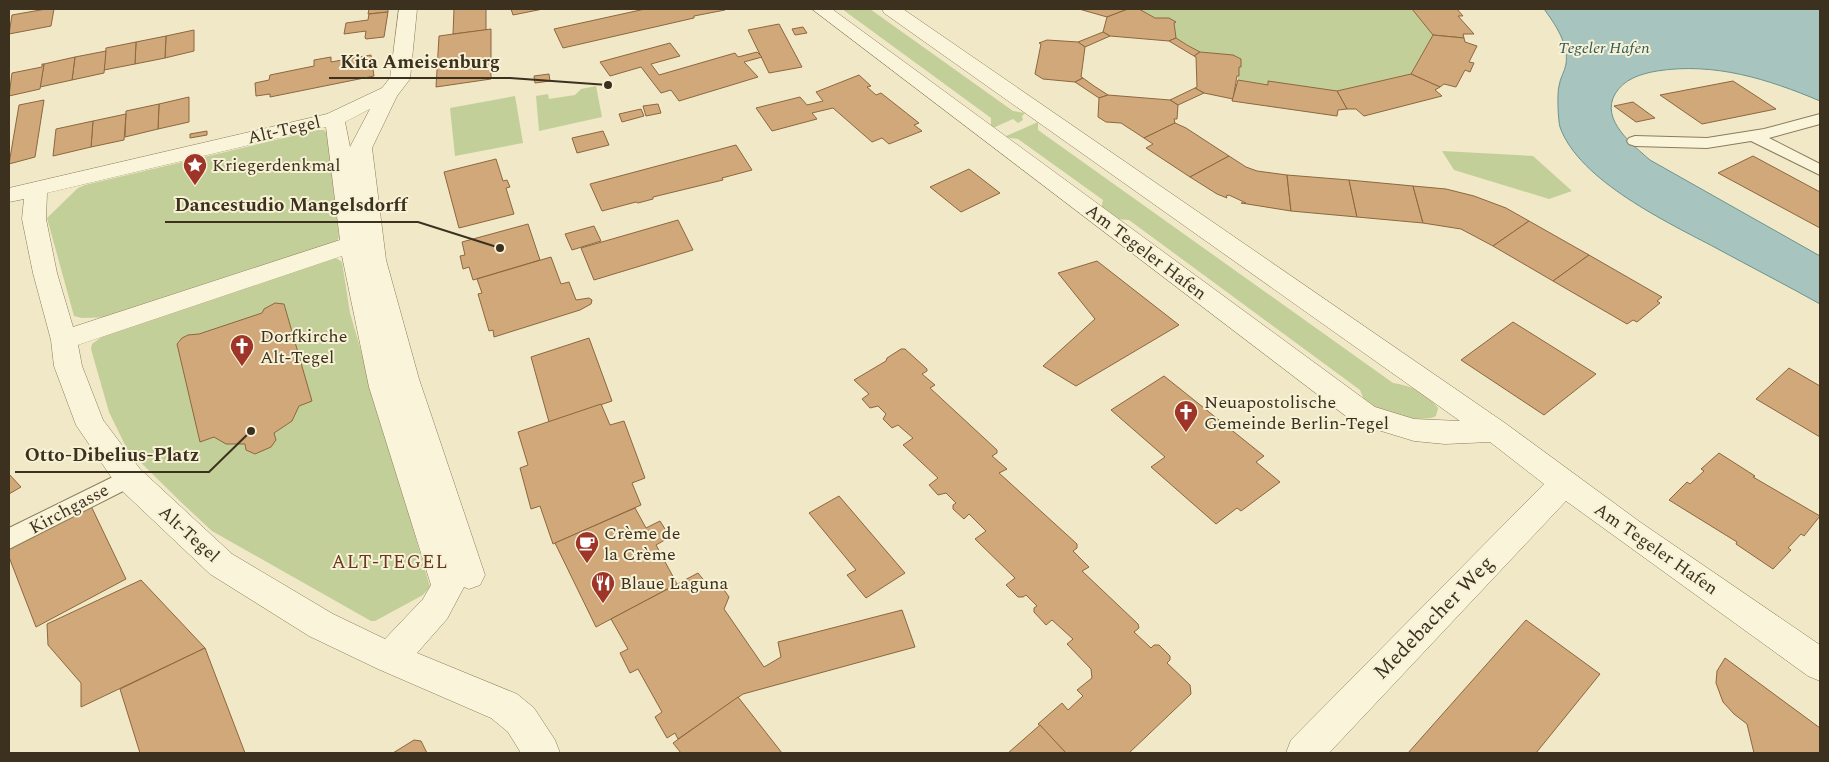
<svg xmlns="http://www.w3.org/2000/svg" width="1829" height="762" font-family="Spectral,serif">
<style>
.green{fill:#c3cf99}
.water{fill:#a7c4be;stroke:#6d938e}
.building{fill:#d0a87a;stroke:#8d673f}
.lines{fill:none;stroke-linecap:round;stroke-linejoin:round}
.lane-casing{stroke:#8c7b5b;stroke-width:2}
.street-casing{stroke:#8c7b5b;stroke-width:1}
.lane{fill:#faf4da;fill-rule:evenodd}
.street{fill:#faf4da;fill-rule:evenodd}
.labels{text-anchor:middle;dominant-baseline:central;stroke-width:4;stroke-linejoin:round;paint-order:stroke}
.far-water-label{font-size:16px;font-style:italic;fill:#2e5a5c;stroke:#f7f1d6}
.street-label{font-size:18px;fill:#3c301f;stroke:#f7f1d6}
.poi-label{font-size:18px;fill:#3c301f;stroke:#f7f1d6;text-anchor:start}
.neighbourhood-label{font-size:19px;letter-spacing:1px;fill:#6a361d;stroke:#f7f1d6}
.near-street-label{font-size:21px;fill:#3c301f;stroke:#f7f1d6}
.leader{fill:none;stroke:#3c301f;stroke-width:2}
.callout-dot{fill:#3c301f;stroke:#f7f1d6;stroke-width:2}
.callout-label{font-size:19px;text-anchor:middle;font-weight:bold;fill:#3c301f;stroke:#f7f1d6;stroke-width:4;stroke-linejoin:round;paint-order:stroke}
</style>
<rect width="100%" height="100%" fill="#f0e8c6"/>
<g class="green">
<path d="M842,9H870L1013,111L1025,113L1022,116L1023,120L1018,123L1013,119L993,128L991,126V118Z"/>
<path d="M1139,9H1412L1433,35L1411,74L1337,91L1268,82V85L1238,80L1239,67H1241V59L1233,55L1200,52L1176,38L1174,23L1167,19L1155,18Z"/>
<path d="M596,86L602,117L539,131L536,96L548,94L549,99L575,95L581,89Z"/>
<path d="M515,96L523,143L455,156L450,108Z"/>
<path d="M1038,122V130L1393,383C1412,386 1426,392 1438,408L1436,416C1424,424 1378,413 1367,404C1364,401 1362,394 1360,390L1129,220L1115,219L1101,209L1103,200L1018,139L1004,137Z"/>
<path d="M318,130H324L327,133L339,237L336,243L115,317L82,318L74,316L47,218L78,188L85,185Z"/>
<path d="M1442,151L1533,156L1572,191L1549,199L1454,170Z"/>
<path d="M336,258L342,262L350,313L430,587L423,595L375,621H371L212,531L184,505L127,449L109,412L91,349L92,344L103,336Z"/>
</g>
<path class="water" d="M1544,9H1820V101C1768,79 1714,62 1657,71C1640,74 1624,79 1615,94C1600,120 1633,145 1650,160L1820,256V304C1786,285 1751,267 1716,248C1669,223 1579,181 1560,127C1558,120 1557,93 1559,86C1560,78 1565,71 1566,64C1569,44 1555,24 1544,9Z"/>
<g class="building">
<path d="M46,9H54L51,26L9,34L12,15Z"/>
<path d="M369,9H388V12L368,14Z"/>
<path d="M454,9H486V30L453,34Z"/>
<path d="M511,9H543L513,15Z"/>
<path d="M645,9H724L725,10L694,16V18L563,48L554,29Z"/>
<path d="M1079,9H1128L1107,17Z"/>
<path d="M1128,9H1139L1155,18H1169L1176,22L1174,23L1176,38L1169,41L1110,36L1103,32L1107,17Z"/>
<path d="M1412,9H1457L1463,16H1458L1474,34H1463L1464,38L1433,35Z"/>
<path d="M388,12L384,37L366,39L365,38L366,31L344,34L346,23L368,20L369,14Z"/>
<path d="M779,24L802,67L769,73L748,30Z"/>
<path d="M803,27L807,33L795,35L792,29Z"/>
<path d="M491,29V79L436,87L439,36Z"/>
<path d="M194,30V51L165,58L166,36Z"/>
<path d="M1103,32L1110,36L1085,47L1078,42Z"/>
<path d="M1433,35L1464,38L1465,42L1477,46L1469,62L1474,63L1470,72L1465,70L1456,87L1444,84L1440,87L1411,74Z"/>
<path d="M166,36L165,58L135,64L136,42Z"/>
<path d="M1176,38L1187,45L1200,52L1194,56L1169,41Z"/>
<path d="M1047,40L1078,42L1085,47L1081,77L1083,78L1075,82L1043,79L1035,74L1041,44L1039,43Z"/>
<path d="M136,42L135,64L104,70L106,48Z"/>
<path d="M670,43L680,56L651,64L659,75L735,53L738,57L757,52L762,57L744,62L758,77L679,101L671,90L661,93L641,67L610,76L600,62Z"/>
<path d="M106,51L104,73L72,80L75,57Z"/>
<path d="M1200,52L1233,55L1241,59V67H1239V76H1237L1233,99L1204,93L1195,88L1197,87L1196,57L1194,56Z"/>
<path d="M371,55L374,76L270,97V94L256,96L255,83L269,80L270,75L314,66V60L331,57V62Z"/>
<path d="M75,57L72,80L40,87L44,64Z"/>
<path d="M42,64H44L40,89L9,96L12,73L42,67Z"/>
<path d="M549,74L550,81L535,83L534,76Z"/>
<path d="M1411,74L1440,87L1435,90L1442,96L1364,116L1356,109H1347L1337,91Z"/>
<path d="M859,75L871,86L867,87L876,95L881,93L919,123L914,125L922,131L889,144L882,138L872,142L833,108L812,113L817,119L772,131L756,108L800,97L807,105L823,101L816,92Z"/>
<path d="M1083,78L1094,86L1108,95L1099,98L1075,82Z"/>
<path d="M1238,80L1268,85V81L1337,91L1347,109L1338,110L1337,116L1232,101Z"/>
<path d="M1733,81L1776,109L1702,124L1660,95Z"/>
<path d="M1195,88L1204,93L1178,105L1170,100Z"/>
<path d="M1108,95L1170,100L1178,105L1177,119H1174L1175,123L1144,138L1121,123L1106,122L1098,117L1099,98Z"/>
<path d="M189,97V122L158,129L159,104Z"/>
<path d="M44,100L35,157L9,164L19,105Z"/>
<path d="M1633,102L1655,118L1636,122L1614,106Z"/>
<path d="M159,104L158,129L125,137L126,111Z"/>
<path d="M658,104L661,113L646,116L643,106Z"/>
<path d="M641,109L644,116L622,122L619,114Z"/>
<path d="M126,114L124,140L91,147L93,121Z"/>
<path d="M93,121L91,147L53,156L56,129Z"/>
<path d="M1175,123L1186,128L1229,156L1190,177L1146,148L1153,144L1144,138Z"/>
<path d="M207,131V135L190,138V134Z"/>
<path d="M603,131L609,145L577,153L572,138Z"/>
<path d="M736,145L752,170L722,178L723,180L653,197V199L638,203L636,202L602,211L590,184Z"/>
<path d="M1229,156L1246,167L1257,171L1287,175L1291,211L1241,203H1246L1229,195L1226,196L1227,198L1217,194L1190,177Z"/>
<path d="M1753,156L1820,192V228L1718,173Z"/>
<path d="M496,159L503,181L507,180L510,187L506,188L514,214L459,228L444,172Z"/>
<path d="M969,169L1000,193L961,212L930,187Z"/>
<path d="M1287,175L1349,180L1357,217L1291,211Z"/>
<path d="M1349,180L1413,186L1423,223L1357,217Z"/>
<path d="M1413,186L1446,189L1474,196L1506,208L1529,221L1493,246L1461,229L1423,223Z"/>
<path d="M678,220L693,250L594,280L581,248Z"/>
<path d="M1529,221L1589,255L1553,281L1493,246Z"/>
<path d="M528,224L540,260L473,280L469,267L463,269L460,256L465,255L462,242Z"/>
<path d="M594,226L601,241L572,250L565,234Z"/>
<path d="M1589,255L1662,297L1657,301L1660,303L1637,322L1633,320L1627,324L1553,281Z"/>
<path d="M551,257L561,284L569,282L576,300L589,298L592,300L591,304L580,310L494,337L493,330L489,331L478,294L482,293L477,279Z"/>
<path d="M1097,261L1179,325L1076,386L1043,366L1095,319L1058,273Z"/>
<path d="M275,303L284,304L312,401L299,406L292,421L274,433L276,440L271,447L255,454L246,450L245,444H226L214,437L200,442L177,344L182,338L188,335L199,334L262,313L264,309Z"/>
<path d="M1513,322L1596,374L1544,415L1461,360Z"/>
<path d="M589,338L612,401L549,422L531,357Z"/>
<path d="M901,349H905L927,369V371L922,374L935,385L930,388L997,450V453L992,456L1007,469L999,473L1077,544V548L1073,551L1089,567L1082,571L1138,624L1139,628L1134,632L1151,648L1154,645H1159L1170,656V660L1167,663L1190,685L1191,694L1129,753H1066L1038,724L1062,703L1068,710L1083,696L1077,690L1092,678L1091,669L1067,644L1073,639L1052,620L1046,625L1034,612V608L1037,606L1026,595L1023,597H1018L1006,585L1015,578L975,539L986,531L969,514L964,519L953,509V505L956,503L946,493L938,495L929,485L938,478L903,445L913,438L898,425L892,428L883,419L886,414L878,406L870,408L862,399L869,394L854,380L886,361L887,358Z"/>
<path d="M1789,368L1820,386V437L1756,399Z"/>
<path d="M1164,376L1264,456L1256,462L1280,482L1241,511L1237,508L1216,524L1151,467L1165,457L1111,410Z"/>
<path d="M601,404L610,425L624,421L645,478L632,483L641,505L553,544L540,506L531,509L520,468L528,465L518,432Z"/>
<path d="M1719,453L1755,476L1753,477L1820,516L1804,536L1801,534L1788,548L1791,550L1773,569L1736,544L1737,542L1669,500L1687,482L1690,484L1704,471L1701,469Z"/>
<path d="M9,474L21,487L9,494Z"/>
<path d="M839,496L905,573L866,598L847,575L856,570L809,513Z"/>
<path d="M91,506L126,579L36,627L9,557V547Z"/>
<path d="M635,508L646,528L660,521L670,537L656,545L677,584L596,627L555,543Z"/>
<path d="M698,573L706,583L720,584L729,597L724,609L764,667L781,657L778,642L902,610L915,647L743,694L678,739L675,733L667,738L655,717L662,712L638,669L630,673L620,653L628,649L611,619Z"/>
<path d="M141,580L205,648L81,707V683L48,645L47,624Z"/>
<path d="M1526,620L1600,674L1536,753H1408Z"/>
<path d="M205,648L245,753H140L120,689Z"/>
<path d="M1725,658L1820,728V753H1754L1747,724L1734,714L1723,702L1716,683L1717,671Z"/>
<path d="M738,697L782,753H681L673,743Z"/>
<path d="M1040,725L1066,753H1008Z"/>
<path d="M414,740L421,741L427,753H393Z"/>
</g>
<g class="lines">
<g class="lane-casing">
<g id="lane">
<path d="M1820,114V124L1769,138L1820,164V175L1751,141L1707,148L1635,146L1629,144L1627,141L1629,138L1635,136L1707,138L1764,129Z"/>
<path d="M129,469L137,472L140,478L137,484L9,549V528Z"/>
</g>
</g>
<g class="street-casing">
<g id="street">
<path d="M399,9H417L410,79L397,96L372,148L386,260L419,379L485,575L480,585L469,589L464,587L447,619L417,653L517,694L534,708L555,740L560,753H521L508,732L491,718L378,669L309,636L210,574L118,487L76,425L54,366L51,340L33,273L22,219L24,199L9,202V188L327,114L382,88L390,78ZM370,109L350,147L345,122ZM326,127L340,240L73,327L57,273L46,219L47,193ZM342,256L369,387L431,585L423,599L385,639L333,614L232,554L140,469L103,420L82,366L78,345Z"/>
<path d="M812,9H832L1375,407L1414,419L1460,421L884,13L882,9H903L1505,423L1640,522L1820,645V681L1808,676L1566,501L1329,753H1286L1291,740L1544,484L1490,442L1445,444L1414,441L1355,423Z"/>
</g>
</g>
<use href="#lane" class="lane"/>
<use href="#street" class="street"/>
</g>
<defs>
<g id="sight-pin" transform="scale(1.25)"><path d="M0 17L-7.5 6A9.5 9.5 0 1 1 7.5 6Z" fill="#9e3528" stroke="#f7f1d6"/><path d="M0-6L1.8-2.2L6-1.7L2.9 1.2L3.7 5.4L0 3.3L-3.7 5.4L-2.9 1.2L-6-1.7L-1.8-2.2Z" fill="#fff"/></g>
<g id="church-pin" transform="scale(1.25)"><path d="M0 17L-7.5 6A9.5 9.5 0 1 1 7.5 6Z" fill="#9e3528" stroke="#f7f1d6"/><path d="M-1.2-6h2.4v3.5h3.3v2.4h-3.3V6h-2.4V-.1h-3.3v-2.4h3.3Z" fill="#fff"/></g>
<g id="cafe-pin" transform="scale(1.25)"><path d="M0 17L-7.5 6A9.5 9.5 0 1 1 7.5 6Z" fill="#9e3528" stroke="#f7f1d6"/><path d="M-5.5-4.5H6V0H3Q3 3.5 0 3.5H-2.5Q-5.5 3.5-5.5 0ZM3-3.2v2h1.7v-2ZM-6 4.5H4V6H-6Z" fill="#fff"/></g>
<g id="restaurant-pin" transform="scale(1.25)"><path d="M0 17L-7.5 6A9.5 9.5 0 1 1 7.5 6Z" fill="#9e3528" stroke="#f7f1d6"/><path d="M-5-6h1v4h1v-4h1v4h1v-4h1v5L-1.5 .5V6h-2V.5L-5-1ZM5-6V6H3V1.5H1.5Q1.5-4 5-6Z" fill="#fff"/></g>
</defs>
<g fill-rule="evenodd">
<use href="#sight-pin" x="195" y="165"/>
<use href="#church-pin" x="242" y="346"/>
<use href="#church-pin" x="1186" y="412"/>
<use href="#cafe-pin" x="587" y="543"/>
<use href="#restaurant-pin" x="603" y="583"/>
</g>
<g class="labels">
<g class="far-water-label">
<text x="1604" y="48">Tegeler Hafen</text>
</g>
<g class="street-label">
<text transform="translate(284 130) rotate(-13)">Alt-Tegel</text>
<text transform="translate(1146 252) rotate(37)">Am Tegeler Hafen</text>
<text transform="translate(69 509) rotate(-28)">Kirchgasse</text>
<text transform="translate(189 534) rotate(42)">Alt-Tegel</text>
<text transform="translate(1656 549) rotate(35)">Am Tegeler Hafen</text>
</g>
<g class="poi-label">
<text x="212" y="165">Kriegerdenkmal</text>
<text x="260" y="336">Dorfkirche<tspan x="260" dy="21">Alt-Tegel</tspan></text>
<text x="1204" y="402">Neuapostolische<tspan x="1204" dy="21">Gemeinde Berlin-Tegel</tspan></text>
<text x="604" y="533">Crème de<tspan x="604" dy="21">la Crème</tspan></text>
<text x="620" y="583">Blaue Laguna</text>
</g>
<g class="neighbourhood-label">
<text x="390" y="562">ALT-TEGEL</text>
</g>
<g class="near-street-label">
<text transform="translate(1434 618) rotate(-46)">Medebacher Weg</text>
</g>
</g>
<path class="leader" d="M608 85L510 78H329M500 248L418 222H165M251 431L209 472H15"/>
<g class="callout-dot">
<circle cx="608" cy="85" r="5"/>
<circle cx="500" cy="248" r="5"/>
<circle cx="251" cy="431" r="5"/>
</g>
<g class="callout-label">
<text x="420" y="68">Kita Ameisenburg</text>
<text x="291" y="211">Dancestudio Mangelsdorff</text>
<text x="112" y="461">Otto-Dibelius-Platz</text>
</g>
<rect width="1829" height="762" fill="none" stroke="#3c301f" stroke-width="20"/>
</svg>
